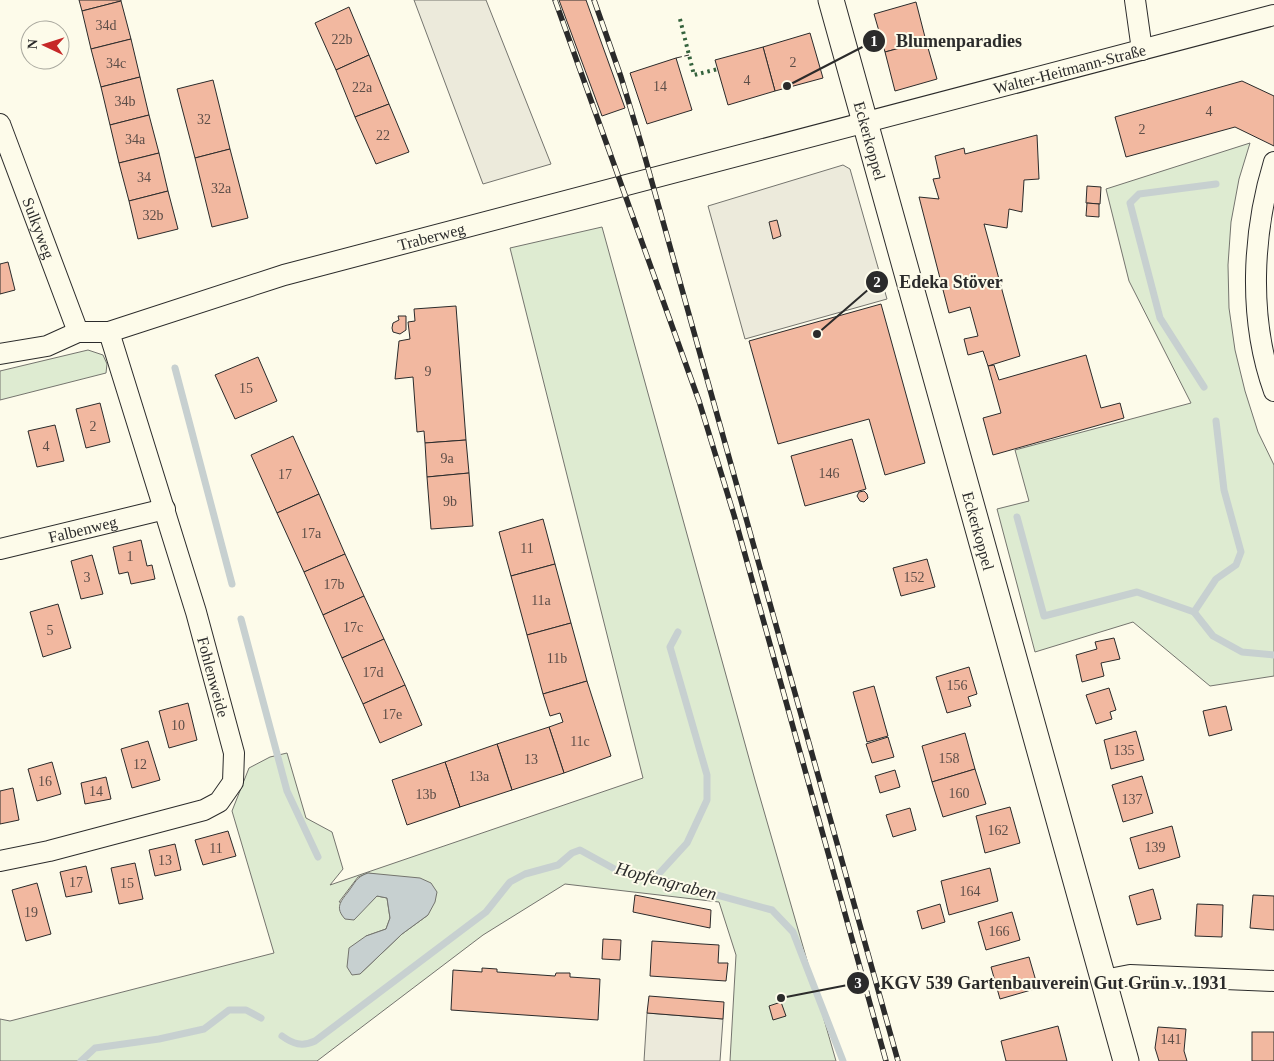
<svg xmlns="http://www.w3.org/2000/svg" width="1274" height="1061" font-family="Georgia,serif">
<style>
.green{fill:#deebd1;stroke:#74746e;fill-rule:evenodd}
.parking{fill:#eceadb;stroke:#74746e}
.water{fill:#c7d0d0;stroke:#74746e}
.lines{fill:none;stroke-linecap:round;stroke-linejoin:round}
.stream{stroke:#c7d0d0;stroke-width:7}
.building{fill:#f2b8a0;stroke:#2b2b2b}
.minor-casing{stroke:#2b2b2b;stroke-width:22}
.tertiary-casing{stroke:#2b2b2b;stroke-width:27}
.minor{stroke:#fdfbea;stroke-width:20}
.tertiary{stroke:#fdfbea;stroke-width:25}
.rail-casing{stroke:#2b2b2b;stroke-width:5.5}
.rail{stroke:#fdfbea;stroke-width:4;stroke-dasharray:11;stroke-linecap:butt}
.hedge{stroke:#34623c;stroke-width:4;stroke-dasharray:2.5 4;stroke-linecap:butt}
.fence{stroke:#2b2b2b;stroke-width:1;stroke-dasharray:6 2.5;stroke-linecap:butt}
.labels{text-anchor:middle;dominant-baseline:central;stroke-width:4;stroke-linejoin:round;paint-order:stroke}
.number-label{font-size:14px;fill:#5d4e48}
.street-label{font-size:16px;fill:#2b2b2b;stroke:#fdfbea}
.water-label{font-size:18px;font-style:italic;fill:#2b2b2b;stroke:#fdfbea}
.leader{fill:none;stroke:#2b2b2b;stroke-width:2}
.callout-dot{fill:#2b2b2b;stroke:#fdfbea;stroke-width:2}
.mark-label{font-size:15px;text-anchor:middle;font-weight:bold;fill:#fff}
.callout-label{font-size:18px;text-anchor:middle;font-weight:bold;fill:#2b2b2b;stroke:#fdfbea;stroke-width:4;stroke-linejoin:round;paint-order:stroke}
</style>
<rect width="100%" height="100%" fill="#fdfbea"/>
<g class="green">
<path d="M1250,143L1239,179L1231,222L1228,265L1229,308L1235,350L1245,391L1258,432L1274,465V676L1210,686L1133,622L1035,652L997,509L1029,501L1015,450L1191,403L1129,281L1106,189Z"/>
<path d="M602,227L755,780L836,1061H730L736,955L719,902L565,884L483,935L317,1061H0V1019L10,1021L274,953L232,811L249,768L270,757L287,753L306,818L332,832L343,869L330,885L643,778L510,248ZM368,873L379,875L428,915L402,934L360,974L366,936L386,929L390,918L387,898L377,896L369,904L339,902L358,877Z"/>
<path d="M88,350L103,355L107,364L106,373L0,400V371Z"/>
</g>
<g class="parking">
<path d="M414,0H486L551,164L483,184Z"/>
<path d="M843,165L850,169L887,299L745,339L708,206Z"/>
<path d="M647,1013L723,1019L720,1061H644Z"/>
</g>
<path class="water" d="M368,873L420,878L431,883L437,892L435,902L428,915L402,934L360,974L352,975L347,967L349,948L366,936L386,929L390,918L387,898L377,896L354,920L345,919C335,908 340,902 348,892C355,883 356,877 368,873Z"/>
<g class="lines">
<g class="stream">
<path d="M175,368L232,584"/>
<path d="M1204,387L1160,318L1130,203L1139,194L1216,184"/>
<path d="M1017,517L1044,616L1137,592L1194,612L1213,636L1242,652L1274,655"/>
<path d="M1194,612L1216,579L1236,565L1241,552L1224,490L1216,421"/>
<path d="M241,619L287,791L318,857"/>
<path d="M655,878L687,843L707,800V775L670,647L678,632"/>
<path d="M282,1036C293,1044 302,1047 315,1041L486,912L510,882L525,874L558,865L572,853L580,850L620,872L655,878L772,910L793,932L843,1061"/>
<path d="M81,1061L95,1048L159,1039L204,1029L229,1010H246L261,1018"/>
</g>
</g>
<g class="building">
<path d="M79,0H121V1L82,11Z"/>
<path d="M559,0H586L625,108L602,116Z"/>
<path d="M121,1L131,39L91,49L82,11Z"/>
<path d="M916,2L926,41L885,52L874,14Z"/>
<path d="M349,7L369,55L336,70L315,23Z"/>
<path d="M810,33L823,78L775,91L763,47Z"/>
<path d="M131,39L140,77L101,87L91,49Z"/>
<path d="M926,41L937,79L895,91L885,52Z"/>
<path d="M763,47L775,91L728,105L715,60Z"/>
<path d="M369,55L389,104L355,117L336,70Z"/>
<path d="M676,58L692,110L647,124L630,73Z"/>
<path d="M140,77L149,115L110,125L101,87Z"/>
<path d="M213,80L230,149L195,158L177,89Z"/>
<path d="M1242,81L1274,96V146L1235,127L1126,157L1115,117Z"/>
<path d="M389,104L409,152L376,164L355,117Z"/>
<path d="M149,115L159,153L119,163L110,125Z"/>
<path d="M1037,135L1039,179L1024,180L1022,212L1009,209L1007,228L984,224L1020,356L988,366L983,351L968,355L964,339L978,336L970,307L949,313L919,197L939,199L933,179L940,178L935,156L964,148L965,154Z"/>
<path d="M230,149L248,218L212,227L195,158Z"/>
<path d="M159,153L168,191L129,201L119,163Z"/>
<path d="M1087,186L1101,187L1100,204L1086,203Z"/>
<path d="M168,191L178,229L138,239L129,201Z"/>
<path d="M1087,203L1099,204V217L1086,216Z"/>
<path d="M777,220L781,236L773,239L769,222Z"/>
<path d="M8,262L15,290L0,294V264Z"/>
<path d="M881,304L925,463L885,475L869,419L778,444L749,341Z"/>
<path d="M456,306L466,440L425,443L424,431L417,432L413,377L395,379L399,341L410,339L408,322L415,321L414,309Z"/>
<path d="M398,316H406V330L400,334L393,332L392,328L393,323L399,320Z"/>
<path d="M1086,355L1101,408L1120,403L1124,418L993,455L983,418L1001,413L988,366L994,365L999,380Z"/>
<path d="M258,357L277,401L235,419L215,375Z"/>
<path d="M100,403L110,442L86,448L76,409Z"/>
<path d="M55,425L64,461L37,467L28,431Z"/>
<path d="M293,436L319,494L277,513L251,455Z"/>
<path d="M852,439L866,489L805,506L791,456Z"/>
<path d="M466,440L469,473L427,477L425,443Z"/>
<path d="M469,473L473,526L431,529L427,477Z"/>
<path d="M864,491L867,494L868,498L864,502L860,501L857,496L859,492Z"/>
<path d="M319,494L345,554L304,572L277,513Z"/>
<path d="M543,519L555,564L511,576L499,532Z"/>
<path d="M141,540L147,566L152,565L155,579L131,584L128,572L119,574L113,547Z"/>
<path d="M345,554L364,596L323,615L304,572Z"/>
<path d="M92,555L103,594L81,599L71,561Z"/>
<path d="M927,559L935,587L901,596L893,568Z"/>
<path d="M555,564L571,623L527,635L511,576Z"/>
<path d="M364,596L384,639L342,658L323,615Z"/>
<path d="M58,604L71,648L43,657L30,612Z"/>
<path d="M571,623L587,681L543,694L527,635Z"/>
<path d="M1114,638L1120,659L1101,663L1104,676L1082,682L1076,655L1097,649L1095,642Z"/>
<path d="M384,639L405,685L363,704L342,658Z"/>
<path d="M969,667L977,694L968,697L971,706L947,713L936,677Z"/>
<path d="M587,681L611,756L564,773L549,727L563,722L560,713L550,716L543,694Z"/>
<path d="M405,685L422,725L380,743L363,704Z"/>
<path d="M874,686L888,736L867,742L853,692Z"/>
<path d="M1109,688L1116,710L1110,712L1112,719L1096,724L1086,695Z"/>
<path d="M188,703L197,740L169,748L159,711Z"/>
<path d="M1226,706L1232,730L1209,736L1203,711Z"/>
<path d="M549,727L564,773L512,790L497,744Z"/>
<path d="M1136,731L1144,760L1111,769L1104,740Z"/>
<path d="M965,733L975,769L932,782L922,746Z"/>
<path d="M888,737L894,757L872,763L866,744Z"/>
<path d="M148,741L160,780L132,788L121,749Z"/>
<path d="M497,744L512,790L460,807L445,762Z"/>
<path d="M52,762L61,794L37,801L28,769Z"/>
<path d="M445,762L460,807L407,825L392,780Z"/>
<path d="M975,769L986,804L943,817L932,782Z"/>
<path d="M895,770L900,787L880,793L875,776Z"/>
<path d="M1142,776L1153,813L1123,822L1112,785Z"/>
<path d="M106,777L111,799L85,804L81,783Z"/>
<path d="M13,788L19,820L0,824V791Z"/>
<path d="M1010,807L1020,843L985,853L976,816Z"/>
<path d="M910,808L916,830L893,837L886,815Z"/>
<path d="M1172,826L1180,857L1139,869L1130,838Z"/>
<path d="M228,831L236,856L203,865L195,840Z"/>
<path d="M175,844L181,870L155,876L149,850Z"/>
<path d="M135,863L143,899L119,904L111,868Z"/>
<path d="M86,866L92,892L66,897L60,872Z"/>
<path d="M990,868L998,901L949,915L941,881Z"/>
<path d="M37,883L51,934L26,941L12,890Z"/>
<path d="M1153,889L1161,919L1137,925L1129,896Z"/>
<path d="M635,895L711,910L710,928L633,912Z"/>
<path d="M1253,895L1274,896V930L1250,928Z"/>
<path d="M940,904L945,922L922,929L917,911Z"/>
<path d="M1197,904L1223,905L1222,937L1195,936Z"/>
<path d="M1012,912L1020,940L986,950L978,922Z"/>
<path d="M603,939L621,940L620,960L602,959Z"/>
<path d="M652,941L719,945L718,963H728L726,981L650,976Z"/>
<path d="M1029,957L1038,988L1000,999L991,967Z"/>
<path d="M482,968L497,969V972L555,976L556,973H570V977L600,979L598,1020L451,1010L453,970L482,972Z"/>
<path d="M649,996L724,1002L723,1019L647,1013Z"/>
<path d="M781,1002L786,1016L773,1020L769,1006Z"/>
<path d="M1058,1026L1067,1061H1006L1001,1041Z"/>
<path d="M1158,1027L1186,1029L1184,1051L1187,1061H1159L1155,1048Z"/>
<rect x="1252" y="1032" width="22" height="29"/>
</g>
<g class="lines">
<g class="minor-casing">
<g id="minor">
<path d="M1135,0L1142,50"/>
<path id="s1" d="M0,124L78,332"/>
<path d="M1274,162C1252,234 1248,319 1274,391"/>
<path id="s2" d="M0,354L47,346L78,332H109L284,275L1274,15"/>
<path id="s3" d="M0,549L165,509"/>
<path d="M0,861L49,851L204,810L219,802L233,782L234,753L196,612L109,332"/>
<path d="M1104,980L1130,975L1274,981"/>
</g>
</g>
<g class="tertiary-casing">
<g id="tertiary">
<path id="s4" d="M831,0L1126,1061"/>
</g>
</g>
<use href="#minor" class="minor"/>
<use href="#tertiary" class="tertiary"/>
<g class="rail-casing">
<g id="rail">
<path d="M555,0L699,401L734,515L886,1061"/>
<path d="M594,0L621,77L641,143L898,1061"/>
</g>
</g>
<use href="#rail" class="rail"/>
<path class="hedge" d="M680,19L694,75L718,69"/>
<path class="fence" d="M676,58L689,55"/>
</g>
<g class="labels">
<g class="number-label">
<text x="106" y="25">34d</text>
<text x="342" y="39">22b</text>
<text x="793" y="62">2</text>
<text x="116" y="63">34c</text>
<text x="747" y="80">4</text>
<text x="660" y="86">14</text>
<text x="362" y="87">22a</text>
<text x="125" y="101">34b</text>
<text x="1209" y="111">4</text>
<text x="204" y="119">32</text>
<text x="1142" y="129">2</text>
<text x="383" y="135">22</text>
<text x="135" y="139">34a</text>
<text x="144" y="177">34</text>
<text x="221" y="188">32a</text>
<text x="153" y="215">32b</text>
<text x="428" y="371">9</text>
<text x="246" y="388">15</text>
<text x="93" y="426">2</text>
<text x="46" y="446">4</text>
<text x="447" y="458">9a</text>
<text x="829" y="473">146</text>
<text x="285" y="474">17</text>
<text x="450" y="501">9b</text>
<text x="311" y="533">17a</text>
<text x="527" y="548">11</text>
<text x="130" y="556">1</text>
<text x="87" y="577">3</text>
<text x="914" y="577">152</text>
<text x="334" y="584">17b</text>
<text x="541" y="600">11a</text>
<text x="353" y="627">17c</text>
<text x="50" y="630">5</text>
<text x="557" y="658">11b</text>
<text x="373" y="672">17d</text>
<text x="957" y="685">156</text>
<text x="392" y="714">17e</text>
<text x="178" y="725">10</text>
<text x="580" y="741">11c</text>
<text x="1124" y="750">135</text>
<text x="949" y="758">158</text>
<text x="531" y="759">13</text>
<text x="140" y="764">12</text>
<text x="479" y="776">13a</text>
<text x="45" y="781">16</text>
<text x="96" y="791">14</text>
<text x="959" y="793">160</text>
<text x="426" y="794">13b</text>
<text x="1132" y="799">137</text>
<text x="998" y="830">162</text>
<text x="1155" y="847">139</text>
<text x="216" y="848">11</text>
<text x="165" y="860">13</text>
<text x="76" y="882">17</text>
<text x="127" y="883">15</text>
<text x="970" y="891">164</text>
<text x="31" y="912">19</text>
<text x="999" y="931">166</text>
<text x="1171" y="1039">141</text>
</g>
<g class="street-label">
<text stroke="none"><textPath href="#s2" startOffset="1109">Walter-Heitmann-Straße</textPath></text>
<text stroke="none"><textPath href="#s4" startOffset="146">Eckerkoppel</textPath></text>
<text stroke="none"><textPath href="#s1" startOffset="111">Sulkyweg</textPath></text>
<text stroke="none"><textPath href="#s2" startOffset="449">Traberweg</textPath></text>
<text stroke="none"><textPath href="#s3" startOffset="85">Falbenweg</textPath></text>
<text stroke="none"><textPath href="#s4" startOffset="551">Eckerkoppel</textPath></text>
<text transform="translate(213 677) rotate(75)">Fohlenweide</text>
</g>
<g class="water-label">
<text transform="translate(666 881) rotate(15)">Hopfengraben</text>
</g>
</g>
<path class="leader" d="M787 86L874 41M817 334L877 282M781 998L858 983"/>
<g class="callout-dot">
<circle cx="787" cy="86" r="5"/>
<circle cx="817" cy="334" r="5"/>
<circle cx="781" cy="998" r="5"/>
<circle cx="874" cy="41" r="12"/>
<circle cx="877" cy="282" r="12"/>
<circle cx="858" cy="983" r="12"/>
</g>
<g class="mark-label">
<text x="874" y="46">1</text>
<text x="877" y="287">2</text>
<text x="858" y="988">3</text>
</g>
<g class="callout-label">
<text x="959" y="47">Blumenparadies</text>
<text x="951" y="288">Edeka Stöver</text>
<text x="1054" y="989">KGV 539 Gartenbauverein Gut Grün v. 1931</text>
</g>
<g transform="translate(45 45) rotate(274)"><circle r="24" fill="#fdfbea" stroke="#a9a89e"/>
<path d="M0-4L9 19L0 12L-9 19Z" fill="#c62828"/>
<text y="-8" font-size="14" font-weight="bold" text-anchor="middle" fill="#2b2b2b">N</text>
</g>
</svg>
